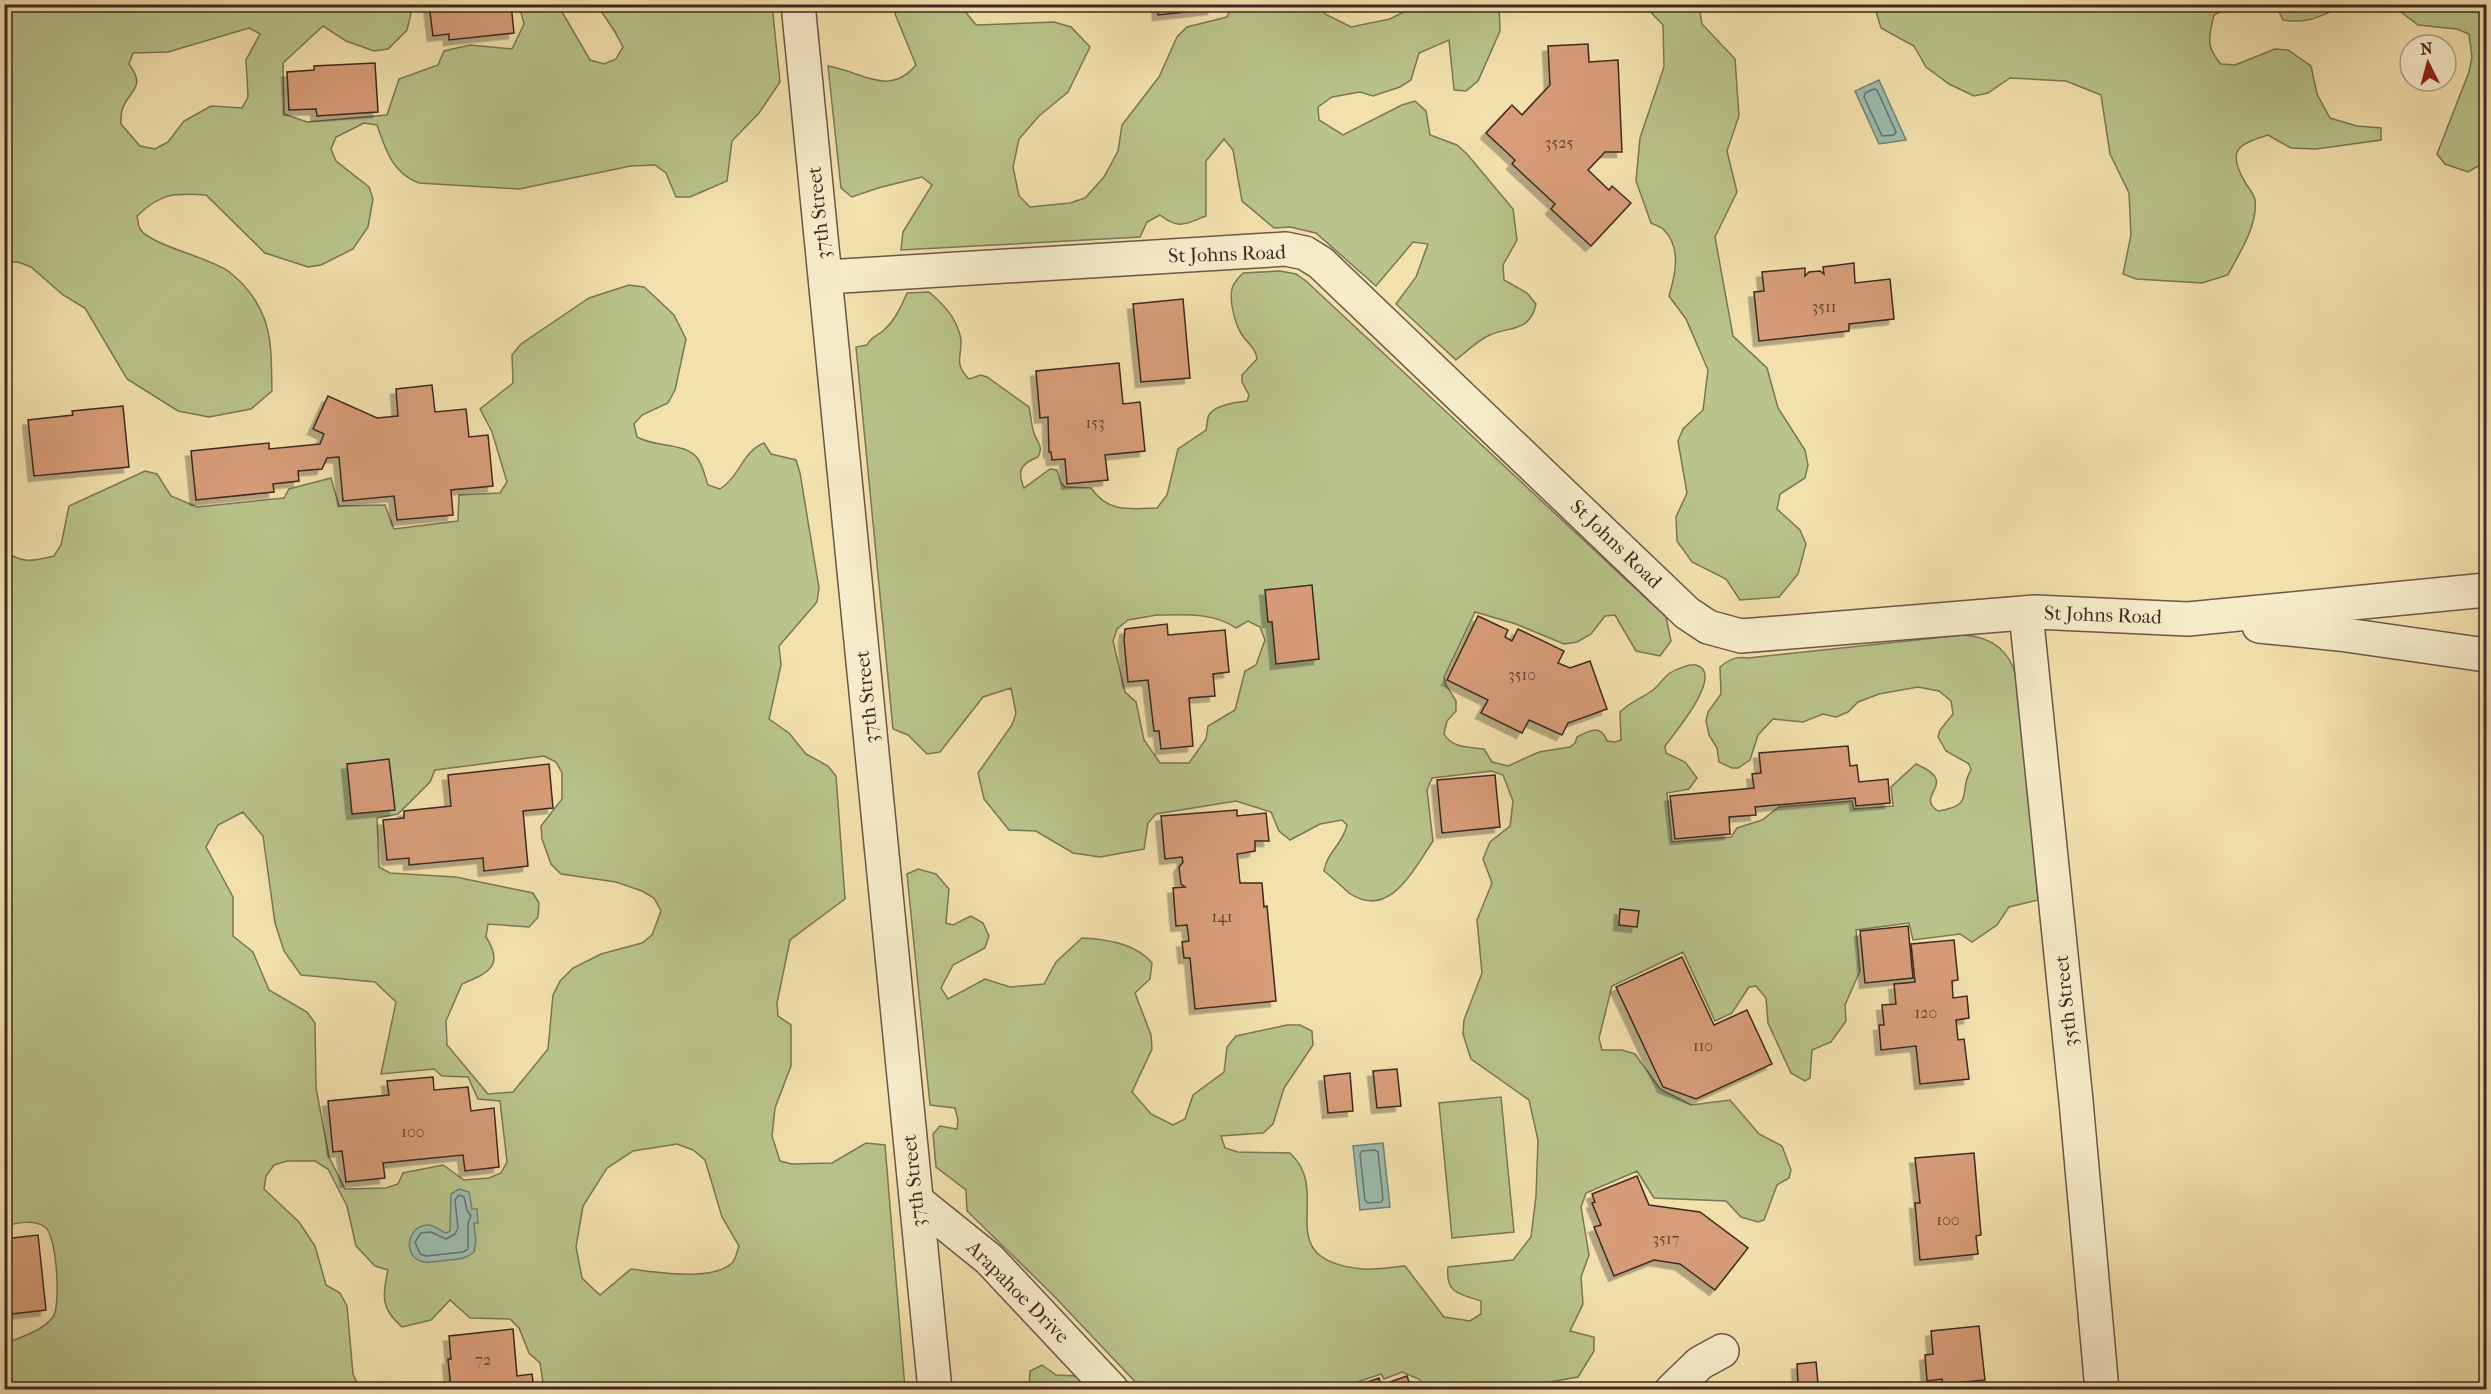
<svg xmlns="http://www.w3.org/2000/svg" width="2491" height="1394" font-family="'IM FELL French Canon',serif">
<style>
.green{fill:#b9c38b;stroke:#7b7656;stroke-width:1.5;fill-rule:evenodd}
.water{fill:#9cbcaf;stroke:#768176;stroke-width:1.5}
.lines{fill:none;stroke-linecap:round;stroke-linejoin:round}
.shore{stroke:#6c7268;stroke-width:1.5}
.building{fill:#d79d79;stroke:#3d2921;stroke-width:1.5;filter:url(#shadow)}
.minor-casing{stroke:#6a5744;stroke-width:36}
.minor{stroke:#f7ecca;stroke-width:33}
.labels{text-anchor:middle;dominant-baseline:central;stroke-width:4.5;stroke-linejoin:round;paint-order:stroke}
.number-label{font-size:16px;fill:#644637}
.street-label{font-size:20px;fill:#3d2921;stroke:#f7ecca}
</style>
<defs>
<filter id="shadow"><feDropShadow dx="-5.5" dy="5.5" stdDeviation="0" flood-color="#0004"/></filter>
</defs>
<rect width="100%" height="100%" fill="#f3e1ad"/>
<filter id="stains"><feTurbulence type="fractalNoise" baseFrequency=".00333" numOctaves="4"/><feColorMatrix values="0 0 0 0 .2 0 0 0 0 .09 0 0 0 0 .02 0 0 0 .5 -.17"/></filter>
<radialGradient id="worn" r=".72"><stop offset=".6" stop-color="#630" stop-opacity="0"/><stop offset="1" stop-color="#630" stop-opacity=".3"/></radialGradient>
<g class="green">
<path d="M5,4L413,5L407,30L388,49L374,51L346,41L323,26L283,63L284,114L307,122L387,115L399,79L438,65L444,51L470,45L512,49L524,24L519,5H558L590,60L604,64L616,59L623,47L615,32L597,5H772L780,82L759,113L732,141L727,181L690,197H676L666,173L655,165L631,166L519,189L419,183C392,173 386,150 377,125L364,123L336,137L331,149L336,161L369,187L373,199L368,227L353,249L321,265L308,267L265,253L206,195C175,193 160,193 137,216C138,220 138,226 140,229C150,245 208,257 228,271C244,283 257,300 264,318C273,342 271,367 272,391L251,409L209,417L178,411L127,379L85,308L63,295L31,267L18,262H5ZM249,28L260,34L246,60L248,97L242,108L211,106L184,121L168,142L155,149L140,146L121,124C121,120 121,114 122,110C129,89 147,89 129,64L133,53L168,52Z"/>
<path d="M896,5H960L976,25L1054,22L1071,27L1090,47L1068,92L1039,116L1019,139L1013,167L1019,196L1030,207L1070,203L1085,198L1104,177L1118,151L1122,125L1159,77L1177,37L1187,27L1227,17L1232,5H1319L1325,14L1351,27L1390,19L1417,5H1499L1500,31L1478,81L1466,91L1454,90L1449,40L1419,53L1411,80L1400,87L1373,96L1360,92L1332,97L1318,107L1319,120L1343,135L1402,105L1415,101L1426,111L1430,135L1457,145L1467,154L1513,209L1517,240L1503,265L1504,280L1527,293L1536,304C1530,332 1511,326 1490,335C1478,340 1466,352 1456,360L1396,304L1416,277L1428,244L1413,242L1376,286L1316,233L1290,227L1274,228L1242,201L1233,150L1224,139L1206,161V216C1185,224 1179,230 1160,215L1147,222L1140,237L901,250L903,232L932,185L922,177L878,188L852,197L841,188L828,66C861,71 888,98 916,65L895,14Z"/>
<path d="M1644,5H1704L1700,12L1702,24L1735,59L1739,116L1727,151L1737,192L1715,237L1733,336L1767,368L1778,408L1805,450L1808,465L1805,478L1780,494L1777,509L1800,530L1806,544L1798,574L1779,597L1740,600L1726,579L1692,562L1677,541L1676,517L1687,493L1678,441L1683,429L1703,410L1708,370L1686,319L1669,296C1675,276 1682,248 1664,230C1661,227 1655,225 1651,223L1636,181L1640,138L1664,67L1663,25Z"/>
<path d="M1874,5H2234L2214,15C2209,37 2205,46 2221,64L2235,65L2275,49L2288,50L2311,66L2317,94L2330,118L2357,126L2381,128V140L2316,149L2291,148L2268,135C2235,145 2227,152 2246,184C2249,188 2254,195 2255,200C2258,226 2239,253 2228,275L2202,283L2136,279L2123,274L2131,235L2129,193L2110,154L2101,95L2066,81L2010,78L1988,93L1974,96L1949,84L1926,67L1914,46L1881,28Z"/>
<path d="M2276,5H2344C2321,16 2310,24 2283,20Z"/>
<path d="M2392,5H2486V127L2480,165L2468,172L2445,164L2437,154L2469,72L2472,57L2469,34L2457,29L2418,25Z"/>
<path d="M1280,271L1296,274L1306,281L1666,617L1671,641L1660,656L1636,651L1615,615L1605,616L1591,634L1577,642L1564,644L1516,624L1475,612L1444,677L1446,685L1456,701V711L1447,721L1444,734C1452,748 1469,747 1484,749L1492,762L1508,766L1539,752L1570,747L1575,743L1577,737C1591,730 1601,724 1607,741L1615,742L1621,740L1620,712C1629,703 1640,699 1650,692C1658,687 1663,678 1670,673C1676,669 1690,664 1696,665C1726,673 1673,735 1665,746L1666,753L1685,762L1697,778L1689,789L1667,793L1672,842L1731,837L1737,828L1762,820L1779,807L1852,801L1854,809L1893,806L1891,787L1916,764C1962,784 1913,794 1938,811C1977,805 1957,792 1971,770L1969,764L1946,751L1938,737L1940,730L1953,714L1951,701L1939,691L1918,687L1879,694L1858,702L1848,712L1836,717L1823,714L1803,722L1773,719L1758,735L1750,760L1738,768H1732L1719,762L1717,748L1709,735L1706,721L1708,712L1721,694L1720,667C1729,659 1737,656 1748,658L1963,635C1993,637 2010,651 2017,679L2038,900L2009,907L1997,925L1972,942L1960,934L1913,940L1909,923L1856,930L1860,971L1845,1005L1846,1021L1831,1042L1812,1050L1810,1078L1805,1081L1791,1073L1768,1023L1766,998L1756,986L1749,987L1732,1013L1715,1021L1683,952L1612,986L1599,1038L1602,1050H1622L1635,1054L1660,1089L1691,1105L1730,1100L1759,1134L1782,1146L1791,1170L1789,1178L1777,1185L1764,1220L1758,1222L1741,1217L1726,1201L1654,1198L1637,1171L1586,1193L1581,1207L1589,1255L1581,1277L1583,1304L1570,1331L1594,1337V1351L1578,1377L1550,1382L1548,1390L1427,1389L1419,1379L1402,1372L1384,1379L1381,1374L1337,1389H1142L1052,1294L967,1211L966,1190L936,1167L933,1134L940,1126L957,1129L958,1120L955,1108L930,1105L907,874L918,869L936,874L949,889L946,923L953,925L971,916L983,923L989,936L985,948L953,965L941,988L948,999L985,979L1010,987L1044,984L1056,962L1082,938C1106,939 1136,943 1152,963L1150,979L1135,993L1151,1035L1152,1049L1132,1092L1151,1114L1173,1125L1185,1119L1193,1095L1224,1072L1227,1047L1236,1036L1287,1025H1300L1312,1031L1313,1045L1284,1088L1273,1124L1263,1133L1221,1136L1225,1148L1238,1152L1290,1153C1335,1194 1266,1260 1363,1269C1376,1270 1391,1267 1405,1266L1444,1317L1470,1321L1481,1314V1301C1460,1294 1445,1294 1448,1267L1513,1260L1531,1237L1536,1196L1538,1140L1529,1100L1471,1059L1463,1034L1464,1020L1482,973L1477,920L1492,883L1483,859L1490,842L1510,826L1513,801L1503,775L1492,771L1432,778L1427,790L1433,841C1414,868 1390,921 1349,893C1341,886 1333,878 1324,871C1327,852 1343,844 1347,825L1342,820L1320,824L1290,840L1279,831L1271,812L1236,801L1156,814L1148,823L1144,849L1100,857L1073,853L1036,831L1009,830L984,799L978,773L1012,725L1016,713L1011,688L983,697L940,752L927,754L908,735L893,729L856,347L867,345C871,337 877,336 884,330C895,320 901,307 907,293L929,292C943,304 955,316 960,335C965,353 951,361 969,379L981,375L987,377L1029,407C1031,415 1031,425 1034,433C1037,443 1044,446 1038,457C1020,464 1017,471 1024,488L1050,469L1057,470L1061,483L1065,487L1091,488C1108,513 1130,509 1157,508L1167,495L1178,449L1206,430C1207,426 1207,418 1209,415C1215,405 1237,402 1247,401L1249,395L1242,382V375L1257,359C1256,348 1247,343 1242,335C1235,324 1229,301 1232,289C1233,283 1239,277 1243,273ZM1157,615C1183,615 1213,612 1236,628L1248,621L1260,627L1265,640L1256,665L1245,671L1235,710L1208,726L1206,739L1189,763H1160L1144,740L1136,702L1125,692L1113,641L1117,629L1128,620Z"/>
<path d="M629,285L644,287L654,296L674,315L686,339L675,390L668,403L642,415L634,424L637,437C655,448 686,442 698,459C703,466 705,477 708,485L720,489C741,475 742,452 764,443L771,454L796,460L800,473L819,588L817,602L779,646L781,665L769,719L789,733L806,754L828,766L836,776L845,899L790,940L777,1003L778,1016L791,1025V1066L775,1108L772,1136L780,1161L792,1164L832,1163L866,1143L885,1145L905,1389H544L540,1363L529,1353L519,1328L510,1319L470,1318L450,1300L431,1320L402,1327C381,1309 382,1296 388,1270L375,1266L356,1246L347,1206L328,1169L315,1161H287L274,1165L266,1176L264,1189L299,1222L315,1246L326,1285L340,1293L347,1306L353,1374L360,1389L246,1390L238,1385L223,1384L217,1390L5,1389V1344C20,1337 43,1331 53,1317C61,1305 57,1236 45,1227C34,1219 17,1223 5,1226L4,551C24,564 32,561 54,556L61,545L69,506L145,471L157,474L171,496L197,507L284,498L289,489L331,478L339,506L385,505L394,529L458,521L459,495L500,493L507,482L492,432L480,409L513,383L512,355L521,344L589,298ZM544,756L556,762L562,773V799L541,826L542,839L551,864L561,874L616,882L642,891L654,898L661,911L652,935L642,943L601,954L573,968L560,981L553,995L548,1049L513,1092L488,1094L447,1045L446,1021L462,984C488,973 505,966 486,937L488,924L529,927L538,917L539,903L533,893L456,877L390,873L379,867L377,818L398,814L430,782L435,770ZM243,812L263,836L275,923L284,951L301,975L375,982L396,1002L381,1074L434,1069L442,1076L468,1077L478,1099L500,1101L507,1162L501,1173L489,1178L464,1180L443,1165L403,1173L398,1184L386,1188L345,1189L329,1157L316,1088L315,1023L307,1012L269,990L253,952L233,936V897L206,847L218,825ZM677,1144L693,1150L705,1160L722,1217L739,1246C737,1251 736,1259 732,1263C712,1282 656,1272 631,1269L600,1295L582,1278L576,1247L583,1206L607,1168L633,1151Z"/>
<path d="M1501,1097L1514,1232L1452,1238L1439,1103Z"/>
<path d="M1042,1365L1056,1375L1077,1376L1089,1390H1029L1030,1371Z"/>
</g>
<g class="water">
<path d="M1879,80L1906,140L1879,144L1855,91Z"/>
<path d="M1383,1143L1390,1207L1360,1210L1353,1146Z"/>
<path d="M459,1189L469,1192L472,1209H477L478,1223H474L476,1241L474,1252C466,1259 458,1259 448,1260C441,1261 431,1263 424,1262C401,1258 407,1224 429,1225C436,1226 440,1231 446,1233L450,1231L451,1194Z"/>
</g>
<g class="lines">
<g class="shore">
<path d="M1874,89L1877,90L1896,132L1894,135L1882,136L1864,97L1865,93Z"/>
<path d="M1375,1150L1378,1152L1383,1199L1381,1202L1368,1203L1365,1200L1360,1154L1362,1151Z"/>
<path d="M459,1195L464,1197L467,1210L471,1216L468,1223V1249L463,1252L426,1256L420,1254L415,1242L421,1233L431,1232L446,1239L455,1234L458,1228L455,1200Z"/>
</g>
</g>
<g class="building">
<path d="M429,4H511L514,33L449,40V34L433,36Z"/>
<path d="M1157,4H1213V9L1158,15Z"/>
<path d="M1588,44L1589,62L1618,60L1622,152H1605L1588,170L1609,190L1612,186L1631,203L1591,246L1551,209L1555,204L1512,164L1515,160L1486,133L1512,105L1522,115L1550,85L1548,46Z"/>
<path d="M375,63L378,112L317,116L316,109L289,110L287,72L314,70V66Z"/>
<path d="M1854,263L1855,283L1890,279L1894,319L1849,324V331L1759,341L1754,292L1764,291L1762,272L1805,268V276L1809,272L1820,271L1824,274L1823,267Z"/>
<path d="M1183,299L1190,378L1141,382L1133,304Z"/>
<path d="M1119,363L1123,404L1140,402L1145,451L1105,455L1108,480L1067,484L1065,459L1052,460L1051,452H1049L1048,417L1040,418L1036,371Z"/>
<path d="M432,385L435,412L466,409L469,437L488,435L493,486L451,490L453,515L397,520L394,496L343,501L339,457L327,458L322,469L298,471L299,481L273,484L274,492L196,500L191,451L269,443V449L320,444L324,434L313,429L328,396L377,418L398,416L396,389Z"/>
<path d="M123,406L129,467L34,476L28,420L73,415L72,411Z"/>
<path d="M1312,585L1319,659L1276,664L1272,622H1268L1265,590Z"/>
<path d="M1478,616L1508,630L1505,637L1512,641L1518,629L1564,651L1558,663L1570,668L1590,661L1607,709L1568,723L1562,735L1529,720L1522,733L1481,713L1488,700L1447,680Z"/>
<path d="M1167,624L1168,635L1225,630L1229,672L1213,674L1215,696L1189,698L1193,746L1161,749L1159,731H1154L1148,680L1128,682L1124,640L1125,629Z"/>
<path d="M1848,746L1850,766L1857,765L1859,782L1888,779L1890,803L1856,806L1855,798L1755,807L1756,815L1729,817L1730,834L1675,839L1670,796L1754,788L1752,774L1761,773L1759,753Z"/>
<path d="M389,759L395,810L352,814L347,764Z"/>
<path d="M549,764L553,808L523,811L528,866L484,871L483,858L409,865V858L387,860L383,820L404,818V811L451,806L448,775Z"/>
<path d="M1495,775L1500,827L1442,833L1437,780Z"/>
<path d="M1237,810V816L1266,813L1269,841H1255V851L1237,854L1240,883H1262L1264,907L1267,906L1276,1001L1195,1009L1190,958H1184L1182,942L1189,941L1187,925L1176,926L1173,888L1185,887L1181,884L1179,867L1183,862L1182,857L1165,859L1161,816Z"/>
<path d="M1620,909L1639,911L1637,927L1619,925Z"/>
<path d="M1908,926L1913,978L1865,983L1860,931Z"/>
<path d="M1954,940L1958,980L1952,981L1953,998L1967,996L1969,1018L1956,1020L1958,1040L1964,1039L1969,1079L1920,1084L1916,1046L1881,1050L1879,1025H1884L1882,1005L1896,1004L1894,984L1915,982L1911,944Z"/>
<path d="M1682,957L1714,1025L1747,1010L1772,1064L1696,1099L1663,1087L1616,987Z"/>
<path d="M1397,1069L1401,1106L1377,1108L1373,1071Z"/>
<path d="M1350,1073L1353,1111L1328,1113L1324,1076Z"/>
<path d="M433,1077L434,1090L468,1087L471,1111L494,1108L499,1167L465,1171L463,1155L383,1163L385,1178L346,1182L342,1151L333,1152L328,1101L389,1095L387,1081Z"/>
<path d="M1974,1153L1981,1235L1976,1236L1978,1254L1920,1260L1915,1203H1920L1915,1158Z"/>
<path d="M1637,1176L1649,1205L1700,1212L1748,1248L1715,1290L1680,1264L1654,1260L1614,1276L1594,1227L1601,1225L1592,1203L1595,1202L1592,1194Z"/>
<path d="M38,1235L46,1310L4,1315V1239Z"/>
<path d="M1979,1326L1985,1380L1943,1384L1942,1379L1927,1381L1925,1355L1933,1354L1931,1331Z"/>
<path d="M513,1329L517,1376L532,1374L534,1390H451L448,1359H451L449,1336Z"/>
<path d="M1816,1362L1818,1383L1798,1384L1797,1364Z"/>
<path d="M1407,1376L1409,1382H1411L1422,1390H1360L1359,1385L1379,1378L1381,1385Z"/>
</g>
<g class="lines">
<g class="minor-casing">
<g id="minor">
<path d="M798,4L935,1390"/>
<path d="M826,277L1286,249L1305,253L1321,263L1687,613L1708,627L1741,636L2035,612L2188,619L2486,590"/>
<path d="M2026,613L2076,1101L2102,1390"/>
<path d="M2259,626L2339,634L2486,655"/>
<path d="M917,1201L989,1259L1112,1390"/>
<path d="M1672,1390L1700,1363L1722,1351"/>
</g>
</g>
<use href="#minor" class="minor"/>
</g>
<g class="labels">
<g class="number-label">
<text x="1559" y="142">3525</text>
<text x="1824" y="306">3511</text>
<text x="1095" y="422">153</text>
<text x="1522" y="674">3510</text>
<text x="1222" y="916">141</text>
<text x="1926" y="1012">120</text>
<text x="1703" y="1045">110</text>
<text x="413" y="1131">100</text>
<text x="1948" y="1219">100</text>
<text x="1666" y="1238">3517</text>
<text x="483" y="1359">72</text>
</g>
<g class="street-label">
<text transform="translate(819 213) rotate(-96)">37th Street</text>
<text transform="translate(1227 254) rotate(-2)">St Johns Road</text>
<text transform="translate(1616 544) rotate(44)">St Johns Road</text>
<text transform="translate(2103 615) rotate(2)">St Johns Road</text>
<text transform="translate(867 697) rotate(-96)">37th Street</text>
<text transform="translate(2066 1001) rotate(-96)">35th Street</text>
<text transform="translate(914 1181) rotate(-96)">37th Street</text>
<text transform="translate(1018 1292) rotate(45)">Arapahoe Drive</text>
</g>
</g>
<rect width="2491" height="1394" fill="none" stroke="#f3e1ad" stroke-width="24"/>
<rect x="6" y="6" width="2479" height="1382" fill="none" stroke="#3d2921" stroke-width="3"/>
<rect x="12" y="12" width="2467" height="1370" fill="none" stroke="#3d2921" stroke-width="1.5"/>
<g transform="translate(2428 63) rotate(354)"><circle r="28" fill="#f7ecca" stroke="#ad9e86" stroke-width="1.5"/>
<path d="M0-4.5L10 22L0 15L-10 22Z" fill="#8f2418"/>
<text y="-9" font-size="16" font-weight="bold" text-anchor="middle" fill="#3d2921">N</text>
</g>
<rect width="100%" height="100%" filter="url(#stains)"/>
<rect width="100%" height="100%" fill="url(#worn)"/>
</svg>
